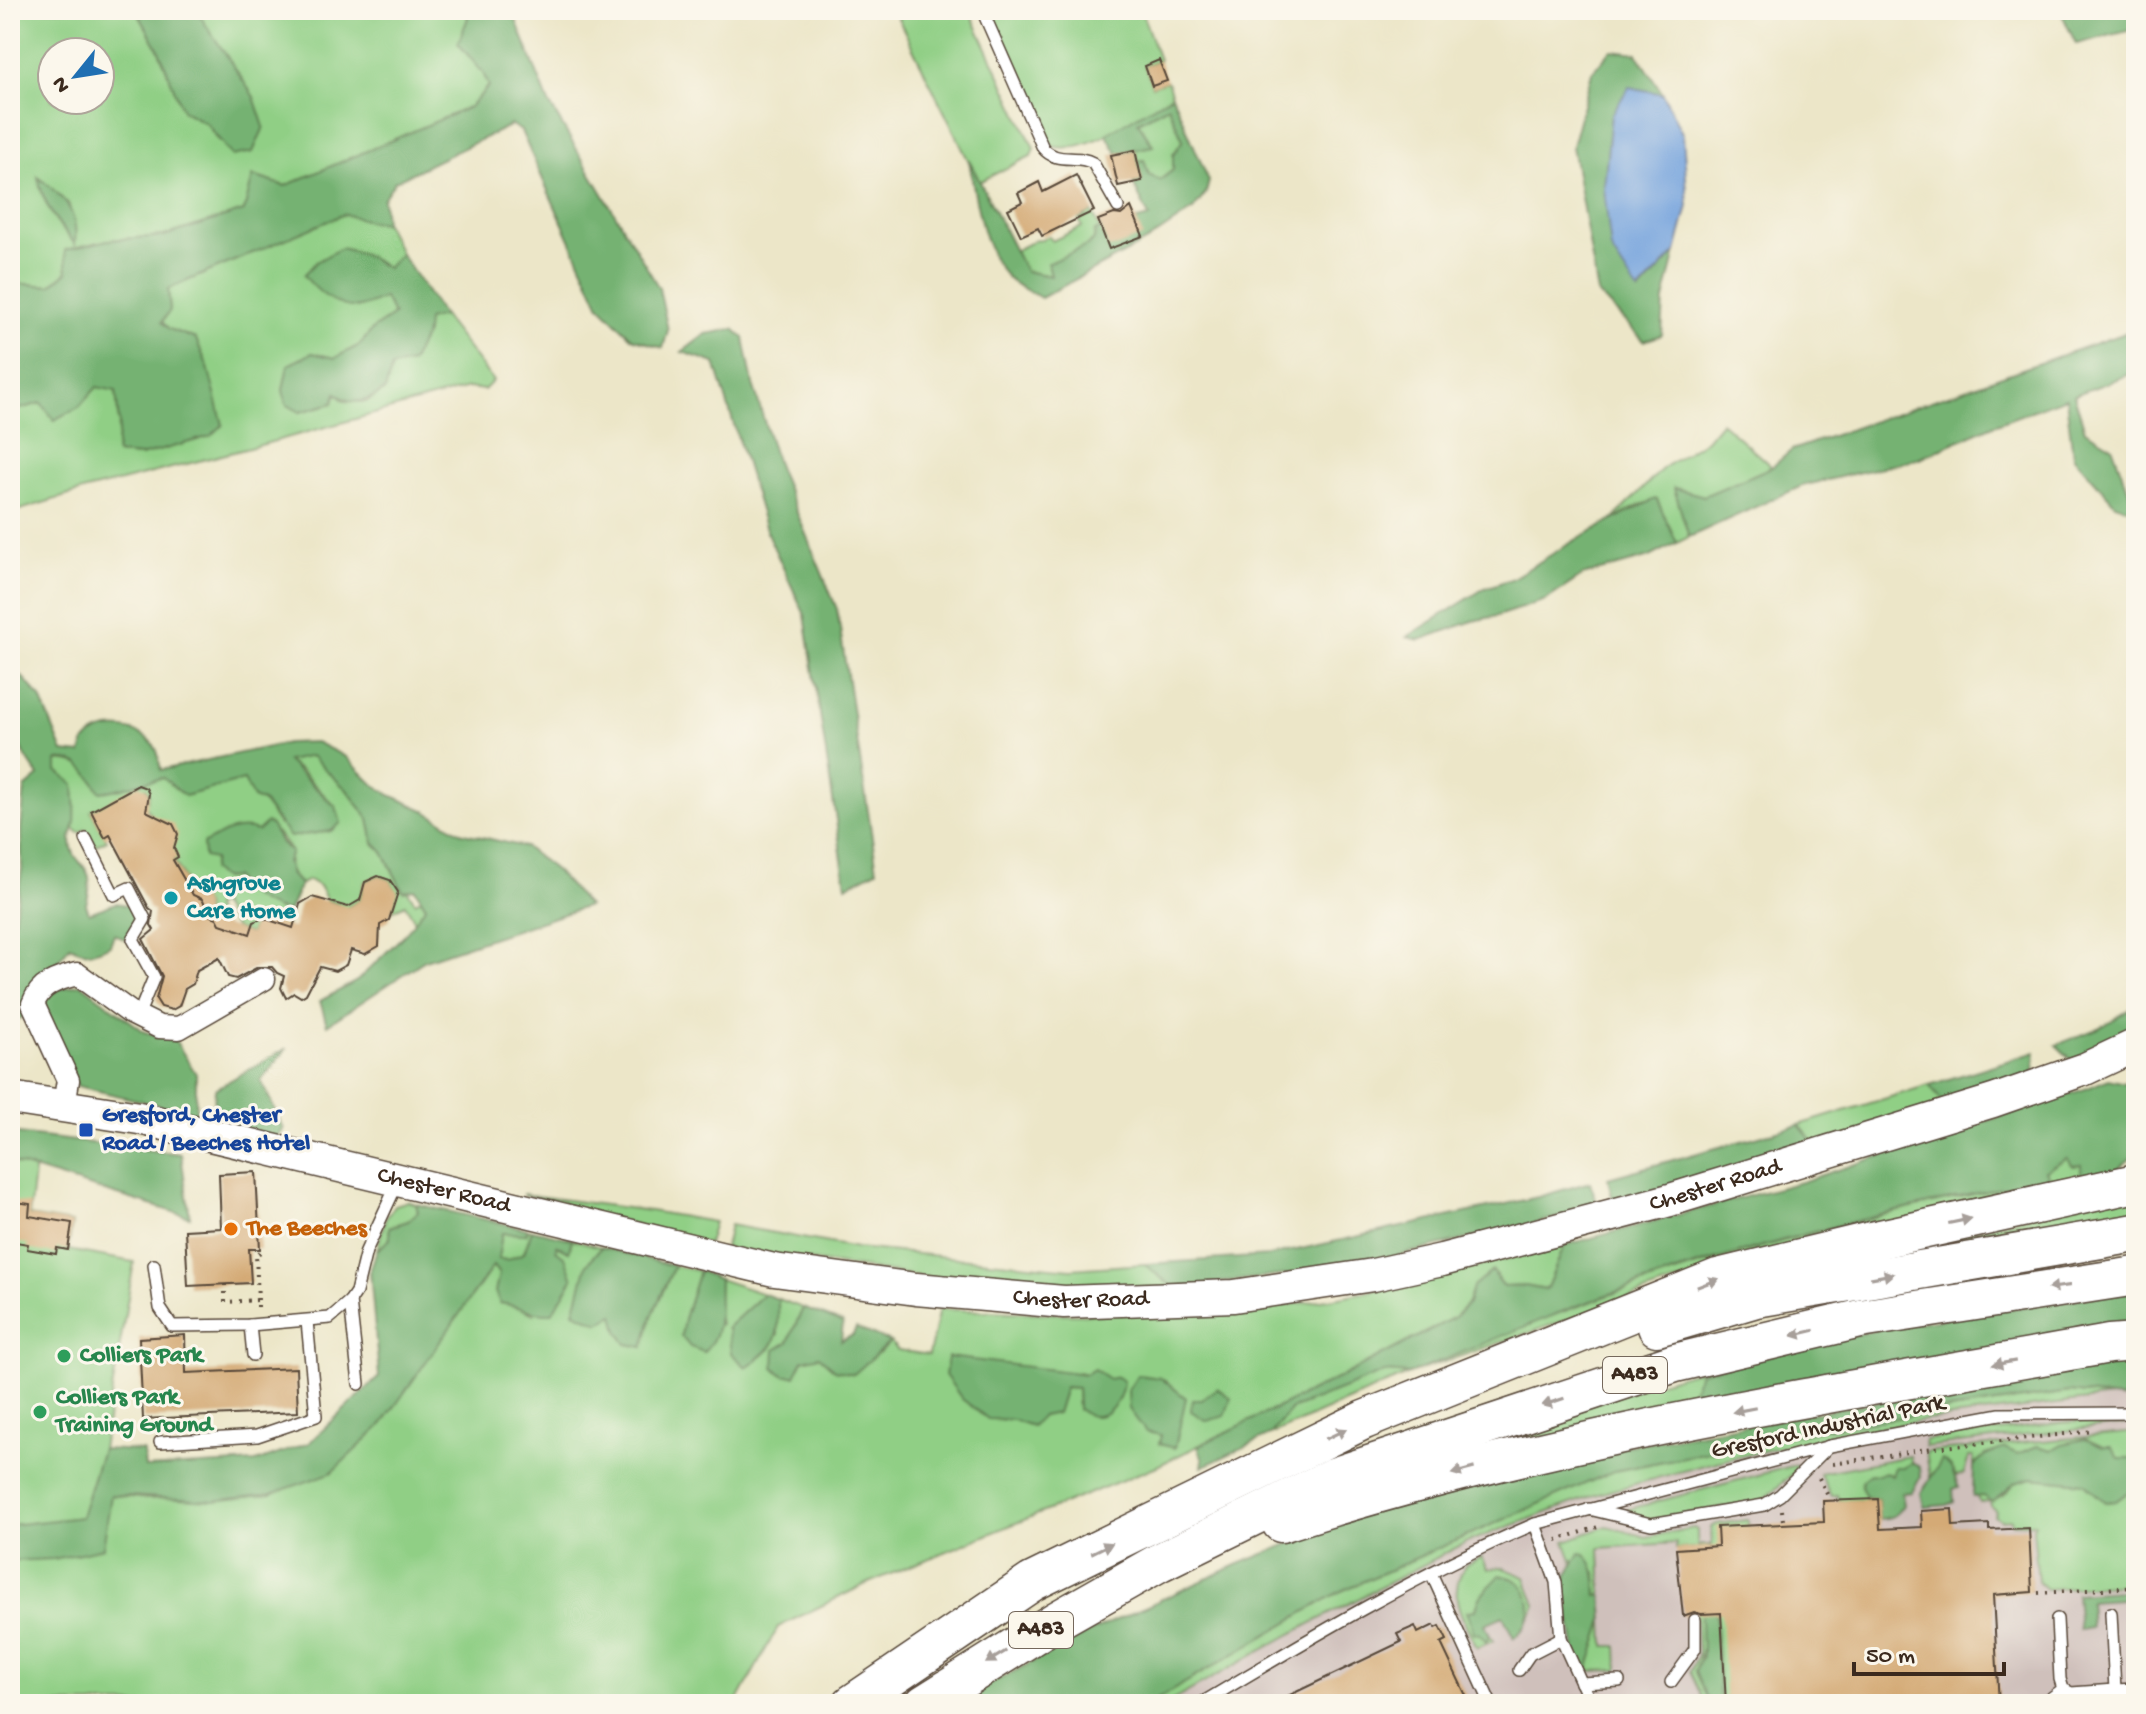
<svg xmlns="http://www.w3.org/2000/svg" width="2146" height="1714" font-family="'Gochi Hand',sans-serif">
<style>
.industrial{fill:#cfc0bb}
.green{fill:#90cf85;stroke:#667c52;stroke-width:2;fill-rule:evenodd}
.forest{fill:#74b272;stroke:#586e48;stroke-width:2}
.water{fill:#73a2dd;stroke:#57667e;stroke-width:2}
.building{fill:#d4aa76}
.lines{fill:none;stroke-linecap:round;stroke-linejoin:round}
.service-casing{stroke:#564638;stroke-width:14}
.minor-casing{stroke:#564638;stroke-width:25}
.secondary-casing{stroke:#564638;stroke-width:35}
.trunk-casing{stroke:#564638;stroke-width:41}
.path{stroke:#564638;stroke-width:4;stroke-dasharray:2 6;stroke-linecap:butt}
.service{stroke:#fff;stroke-width:11}
.minor{stroke:#fff;stroke-width:22}
.secondary{stroke:#fff;stroke-width:32}
.trunk{stroke:#fff;stroke-width:38}
.oneway{fill:#a79f9a}
.culture-dot{fill:#0f9aa8;stroke:#fbf7ec;stroke-width:3}
.transit-dot{fill:#1a4fb4;stroke:#fbf7ec;stroke-width:3}
.food-dot{fill:#e8710a;stroke:#fbf7ec;stroke-width:3}
.leisure-dot{fill:#2e9e5b;stroke:#fbf7ec;stroke-width:3}
.labels{text-anchor:middle;dominant-baseline:central;stroke-width:6;stroke-linejoin:round;paint-order:stroke}
.shield{fill:#fbf7ec;stroke:#75685c;stroke-width:2}
.shield-label{font-size:22px;font-weight:bold;fill:#3b2a1e}
.culture-label{font-size:24px;font-weight:bold;fill:#0d838f;stroke:#fbf7ec;text-anchor:start}
.transit-label{font-size:24px;font-weight:bold;fill:#164399;stroke:#fbf7ec;text-anchor:start}
.street-label{font-size:24px;fill:#3b2a1e;stroke:#fbf7ec}
.food-label{font-size:24px;font-weight:bold;fill:#c56008;stroke:#fbf7ec;text-anchor:start}
.leisure-label{font-size:24px;font-weight:bold;fill:#27864d;stroke:#fbf7ec;text-anchor:start}
</style>
<rect width="100%" height="100%" fill="#fbf7ec"/>
<filter id="ink" filterUnits="userSpaceOnUse"><feTurbulence type="fractalNoise" baseFrequency=".0125" numOctaves="2"/><feDisplacementMap in="SourceGraphic" scale="16" xChannelSelector="R" yChannelSelector="G"/><feConvolveMatrix kernelMatrix="1 2 1 2 8 2 1 2 1" color-interpolation-filters="sRGB"/></filter>
<filter id="wash" filterUnits="userSpaceOnUse"><feTurbulence type="fractalNoise" baseFrequency=".006" numOctaves="4" result="noise"/><feDisplacementMap in="SourceGraphic" scale="32" xChannelSelector="R" yChannelSelector="G"/><feGaussianBlur stdDeviation="1.8" result="paint"/><feColorMatrix in="noise" values="0 0 0 0 0 0 0 0 0 0 0 0 0 0 0 0 0 1.4 0 .05"/><feComposite in="paint" operator="in"/></filter>
<g filter="url(#wash)">
<rect width="100%" height="100%" fill="#ece6c8"/>
<path class="industrial" d="M2069,1392L2136,1400V1704H1149L1339,1592L1614,1471Z"/>
<g class="green">
<path d="M10,10H139L138,13L158,48L183,111L206,123L219,142L202,22L196,10H465L468,18L459,43L483,73L489,86L470,107L285,186L254,176L244,211L164,236L108,240L66,250L67,272L50,286L13,283L10,281ZM52,52H100V100H52ZM39,178L69,205L75,243C58,226 41,202 39,178Z"/>
<path d="M894,10H969L1034,148L1031,156L979,182Z"/>
<path d="M988,10H1141L1159,60L1145,66L1152,86L1167,81L1172,95C1141,113 1086,157 1051,146Z"/>
<path d="M1168,105L1183,140L1173,155V170L1160,180L1149,176L1144,160L1137,161L1135,150L1153,145L1138,122Z"/>
<path d="M1092,212L1100,228L1095,231L1094,240L1087,246L1049,263L1051,276L1025,271L1014,251L1037,239L1039,240L1049,236L1052,241L1082,227L1079,220Z"/>
<path d="M344,214L369,221L385,223L401,254L387,268L363,254L357,308L384,298L394,315L373,329L360,345L335,358L312,353L300,412L333,403L335,392L344,401L366,402L385,390L392,367L427,319L443,316L493,381L484,390L468,388L257,446L86,490L10,513L11,411L41,403L79,407L97,386L116,391L119,424L116,454L141,456L173,446L223,425L196,339L169,329L162,322L170,310L168,289Z"/>
<path d="M1721,422L1772,467L1704,496L1674,488L1689,537L1677,543L1657,500L1640,505L1611,521L1663,468L1706,440Z"/>
<path d="M312,756L347,790L369,819L374,843L383,852L403,891L407,890L415,902L421,899L426,906L415,921L405,904L392,911L397,892L390,880L378,876L365,882L360,900L346,908L331,901L328,902L319,886L309,880L300,884C290,874 285,866 291,852L277,833L258,831L214,859L213,870L222,878L234,877L278,910H286L289,917L280,938L274,922L263,918L254,922L250,934L235,929L220,904L214,907L217,918L204,913L205,905L201,899L193,896L144,802L148,800L149,794L146,788L91,811L107,840L95,846L86,829L79,833L74,828V784L57,771L56,761C80,758 99,777 117,790L141,781L164,778L185,796L244,779L253,798L263,802L279,825L336,807L301,771L286,761Z"/>
<path d="M1929,1085L1946,1107L1813,1150L1811,1139L1799,1125Z"/>
<path d="M10,1140L36,1154L29,1216L72,1223L68,1250L134,1262L102,1449L75,1536L111,1495L148,1499L271,1494L473,1295L493,1266L499,1274L500,1303L515,1305L534,1314L556,1250V1244L569,1251L572,1239L601,1247L587,1264L614,1313L643,1347L652,1316L674,1266L699,1271L684,1319L720,1324L717,1310L719,1279L764,1294L728,1328L778,1335V1299L803,1308L788,1342L803,1360L819,1356L835,1370L881,1352L890,1342L898,1350L929,1355L939,1309C1065,1315 1191,1320 1315,1301C1399,1288 1482,1265 1565,1245L1546,1290L1525,1286L1504,1287L1493,1271L1473,1287L1468,1303L1453,1318L1343,1376L1157,1466L866,1584L778,1627L736,1704H10ZM1078,1372L1109,1379L1078,1409L1077,1388L1065,1387L1057,1413L1042,1416L1032,1426L1014,1420Z"/>
<path d="M2067,1158L2081,1165V1177L1682,1280L1409,1374L1270,1435L1291,1409L1385,1372L1409,1374C1465,1351 1521,1326 1579,1306C1732,1250 1890,1210 2049,1178L2045,1171Z"/>
<path d="M2136,1188V1218L1956,1242L1868,1258Z"/>
<path d="M522,1194L650,1211L714,1222L708,1244Z"/>
<path d="M408,1201L416,1204L418,1212L408,1221L389,1227L390,1239L377,1250L385,1220L395,1205Z"/>
<path d="M730,1225L857,1248L1071,1269L1144,1264L1174,1288L994,1287L725,1248Z"/>
<path d="M528,1229L532,1230L524,1253L507,1260L498,1259L502,1232L526,1234Z"/>
<path d="M1767,1350L1719,1402L1496,1452L1488,1433Z"/>
<path d="M2069,1392L2112,1397L1920,1421L1825,1437L1708,1464L1595,1495L1467,1542L1291,1634L1166,1704H1149L1339,1592L1614,1471L1818,1430Z"/>
<path d="M2118,1419L2136,1423L1925,1447L1924,1440L2060,1423Z"/>
<path d="M2136,1432V1458H2119L2085,1439L2062,1444L2052,1450L2037,1446L2017,1454L1985,1455L1974,1466L1973,1457H1969L1964,1474L1956,1476L1950,1466L1942,1461L1930,1477L1926,1452Z"/>
<path d="M1910,1456L1911,1463L1892,1476L1888,1474L1864,1493L1866,1497L1878,1499L1839,1501L1837,1495L1831,1496L1819,1473Z"/>
<path d="M1796,1465L1798,1469L1762,1501L1651,1520L1632,1516L1625,1510Z"/>
<path d="M2031,1478L2084,1483L2105,1502L2116,1501L2136,1486V1584L2046,1589L2038,1582L2033,1528L2035,1523L2012,1524L2011,1519L2000,1520L1994,1515L1996,1511L1991,1507L1990,1501L1980,1502L1976,1496H2003L2015,1483Z"/>
<path d="M1748,1520L1749,1536L1726,1704H1720L1711,1527L1717,1524Z"/>
<path d="M1607,1526L1646,1537L1694,1528L1697,1530C1697,1576 1714,1628 1695,1672L1710,1704H1705L1690,1672L1698,1655L1693,1548L1676,1549V1543L1600,1548L1602,1595L1597,1596L1596,1572L1574,1560L1573,1563L1565,1541Z"/>
<path d="M1482,1557L1488,1569L1502,1567L1525,1577L1536,1605L1528,1620L1529,1600L1500,1576C1481,1597 1464,1613 1486,1641L1490,1636L1493,1641L1477,1648C1463,1617 1446,1598 1465,1565Z"/>
<path d="M1604,1620L1605,1646H1617L1618,1670L1592,1671L1586,1668L1589,1666Z"/>
</g>
<g class="forest">
<path d="M139,10H196L254,97L264,127L253,152L232,156L206,123L183,111L158,48L138,13Z"/>
<path d="M465,10H512L549,103L659,288L668,330L663,348L632,338L600,306L521,131L511,125L395,181L383,199L385,223L369,221L344,214L168,289L170,310L162,322L169,329L196,339L208,367L223,425L211,436L141,456L116,454L119,424L116,391L97,387L79,407L54,420L41,403L10,412V281L13,283L50,286L67,272L65,250L108,240L164,236L244,211L253,176L285,186L470,107L489,86L483,73L458,43L468,18Z"/>
<path d="M2060,10H2135L2136,29L2076,44Z"/>
<path d="M1611,50L1637,53L1663,94L1629,87L1611,115L1604,188L1639,292L1676,252L1664,300L1662,335L1644,341L1598,294L1572,146L1592,72Z"/>
<path d="M1172,95L1209,181L1206,193L1193,210L1147,241L1041,298C1031,292 1017,287 1009,279C982,254 975,195 969,160L1025,271L1051,276L1048,263L1087,246L1094,240L1095,231L1149,217L1133,183L1142,181L1137,161L1144,160L1149,175L1160,180L1173,170V155L1183,140L1168,106L1138,122L1153,146L1117,153L1106,134Z"/>
<path d="M38,177C63,197 79,210 75,244C57,223 43,204 38,177Z"/>
<path d="M341,248L363,254L387,268L401,254L443,316L427,320L426,333L411,363L392,367L385,390C368,401 352,408 336,393L333,403L300,412L286,404L283,390L288,365L312,353L335,358L360,345L373,329L394,315L384,298C376,301 367,306 359,307C338,310 315,290 304,275L316,262Z"/>
<path d="M734,329L744,338L753,384L778,467L837,609L877,870L846,886L805,615L767,533L715,363L682,352L706,334Z"/>
<path d="M2136,329V372L2074,395L2085,430L2112,446L2136,511L2115,504L2073,456L2066,398L1991,426L1920,458L1802,486L1689,537L1674,488L1704,496L1772,467L1792,450Z"/>
<path d="M1655,499L1657,500L1677,543L1650,557L1582,576L1546,600L1497,616L1473,621L1420,640L1407,637L1485,588L1511,579L1582,536Z"/>
<path d="M10,663L41,698L63,752L81,754C82,750 83,746 85,742C102,720 146,726 157,751C159,756 159,764 161,770L287,743L316,742L346,757L372,783L390,795L424,810L460,832L525,847L556,871L588,906L425,960L327,1025L320,1001L357,981L404,935L426,906L415,889L403,891L383,852L374,843L369,819L347,790L311,756L287,761L336,807L341,823L331,831L290,837L263,802L253,798L244,780L185,796L163,778C141,781 122,790 100,792C89,773 81,758 57,760V771L74,784C75,797 76,810 75,822C74,828 71,835 71,841C72,870 99,859 86,904L89,913L116,903L131,906L138,919L133,935L124,939L114,934L110,945C94,954 86,954 70,946L56,963L31,1015L15,1020L10,1017V958L14,953V921L22,869L21,829L25,788L39,776C6,733 10,714 10,663Z"/>
<path d="M266,823L271,825L281,843L291,852L287,862L291,875L300,884L289,911C268,909 244,895 234,877L222,878L212,870L214,859L204,857L203,844C222,833 237,824 258,831Z"/>
<path d="M81,984L145,1032L175,1040L196,1074V1114L77,1086L43,1006C51,989 64,987 81,984Z"/>
<path d="M2136,1006V1036L2075,1063L2056,1045L2099,1028Z"/>
<path d="M287,1048L261,1081L284,1129L277,1138L213,1124L215,1089Z"/>
<path d="M2036,1052L2033,1079L1946,1107L1929,1085Z"/>
<path d="M2108,1079L2136,1085V1154L2112,1174L2081,1182V1165L2073,1166L2067,1158L2045,1171L2050,1178C1890,1210 1730,1249 1577,1306C1521,1327 1465,1352 1409,1374L1385,1372L1291,1409L1270,1435L1202,1467L1203,1460L1198,1446L1343,1376L1453,1318L1468,1304L1473,1287L1492,1271L1504,1287L1525,1286L1546,1290L1565,1245L1801,1182L2088,1088Z"/>
<path d="M1799,1125L1811,1139L1813,1150L1614,1206L1608,1178Z"/>
<path d="M10,1133L181,1154L190,1217L10,1162Z"/>
<path d="M1590,1182L1599,1208L1345,1268L1174,1288L1144,1264L1269,1256L1538,1197Z"/>
<path d="M416,1204L528,1229L526,1234L502,1233L498,1259L507,1260L524,1253L532,1230L572,1239L569,1251L556,1245V1250L565,1257L573,1279L552,1313C531,1314 520,1306 500,1303L495,1292L499,1274L493,1266L381,1426L331,1473L271,1494L214,1501L111,1495L103,1548L54,1559L10,1561V1525L81,1517L102,1449L143,1451L145,1468L256,1462L309,1443L379,1377L370,1271L377,1250L390,1239L389,1227L408,1221L418,1212Z"/>
<path d="M601,1247L674,1266L652,1316L643,1347L627,1344L618,1331L614,1314L599,1323L574,1312L587,1264Z"/>
<path d="M699,1271L719,1279C717,1307 725,1330 704,1352L690,1347L681,1336L684,1319Z"/>
<path d="M2136,1290V1326L1719,1402L1693,1390L1700,1372L1888,1327Z"/>
<path d="M764,1294L778,1299C779,1337 780,1346 746,1367L731,1353L728,1327Z"/>
<path d="M803,1308L843,1323L841,1341L853,1335L856,1328L890,1342L854,1374L835,1370L819,1356L803,1360L795,1376H784L774,1367L775,1350L788,1342Z"/>
<path d="M948,1357L1086,1374L1094,1369L1109,1379L1117,1377L1123,1381C1122,1405 1101,1428 1078,1409L1077,1388L1065,1387L1057,1413L1042,1416L1032,1426L1014,1420L988,1419L962,1399L945,1375Z"/>
<path d="M2136,1361V1400L2069,1392L1818,1430L1614,1471L1339,1592L1149,1704H965L984,1687L1090,1632L1239,1564L1367,1512L1547,1460L2033,1374Z"/>
<path d="M1138,1375L1161,1378L1186,1398L1175,1448L1159,1444L1161,1435L1146,1432L1129,1409L1128,1390Z"/>
<path d="M1217,1388L1231,1398L1225,1416L1207,1421L1191,1411L1192,1400H1202Z"/>
<path d="M2085,1439L2103,1447H2111L2119,1458H2136V1486L2116,1501L2105,1502L2084,1483L2031,1478L2015,1483L1993,1502L1984,1496L1973,1497L1974,1466L1985,1455L2005,1448L2017,1454L2038,1446L2052,1450L2062,1444Z"/>
<path d="M1942,1460L1950,1466L1959,1487L1953,1489L1954,1502L1946,1505L1924,1507L1921,1493Z"/>
<path d="M1911,1463L1920,1467L1921,1476L1912,1492L1902,1493L1904,1505C1897,1516 1892,1518 1879,1519L1878,1499L1866,1497L1861,1487L1862,1480L1870,1474L1878,1475L1884,1472L1892,1476L1895,1467H1904Z"/>
<path d="M1699,1545H1712L1720,1704H1710L1695,1672L1702,1656Z"/>
<path d="M1580,1553L1585,1554C1597,1567 1596,1579 1597,1596L1602,1595L1604,1620L1589,1667L1586,1668L1576,1653L1564,1581Z"/>
<path d="M1500,1575C1536,1579 1538,1621 1514,1638L1503,1616L1485,1624L1490,1636L1486,1642L1480,1634L1474,1633L1467,1611L1476,1610C1479,1592 1489,1589 1500,1575Z"/>
<path d="M2136,1590V1598L2089,1601L2091,1628L2079,1630L2076,1594Z"/>
</g>
<path class="water" d="M1629,87L1663,94L1683,135L1688,206L1676,252L1638,292L1611,250L1604,188L1611,115Z"/>
<g id="blocks">
<g class="building">
<path d="M1159,60L1167,81L1152,86L1145,66Z"/>
<path d="M1135,150L1142,181L1118,186L1111,155Z"/>
<path d="M1076,175L1094,211L1042,236L1038,228L1021,236L1008,209L1022,202L1018,193L1039,182L1043,192Z"/>
<path d="M1131,207L1143,236L1109,249L1098,220L1114,214L1121,215Z"/>
<path d="M138,785L146,788L149,794L146,811L173,824L178,834L174,848L178,857L173,860L193,895L202,899L205,905L204,913L217,918L220,924L250,934L254,922L263,918L293,928L300,904L312,897L348,907L360,900L365,882L378,876L390,880L398,892L389,920L380,925L379,946L365,954L351,950L346,965L335,971L320,967L306,994L301,997L294,993L286,998L281,988L284,976L277,973L272,967H258L236,979L228,977L219,958L197,970L193,984L185,989L179,1006L172,1010L161,1007L156,999L162,976L143,939L154,930L151,925L153,911L149,908L110,835L105,838L91,811Z"/>
<path d="M256,1172L260,1249H249L251,1283L188,1286L185,1230L221,1228L219,1174Z"/>
<path d="M10,1201L30,1204L29,1216L72,1223L68,1250L57,1248L56,1254L27,1249L28,1244L10,1241Z"/>
<path d="M185,1335L186,1373L296,1368L298,1412L143,1419L139,1338Z"/>
<path d="M1878,1499L1880,1529L1922,1527L1921,1511L1952,1509L1953,1526L1989,1524V1530L2029,1528L2032,1592L1993,1595L1999,1704H1726L1721,1613L1701,1614L1694,1612L1683,1616L1676,1549L1718,1546L1717,1527L1824,1522L1823,1501Z"/>
<path d="M1434,1625L1436,1628L1440,1626L1447,1640L1441,1643L1470,1704H1271L1401,1642L1397,1634L1415,1626L1418,1633Z"/>
</g>
</g>
</g>
<g filter="url(#ink)">
<use href="#blocks" fill-opacity="0" stroke="#564638" stroke-width="2"/>
<g class="lines">
<g class="service-casing">
<g id="service">
<path d="M982,10L1043,148C1057,165 1076,153 1093,163L1118,207"/>
<path d="M86,839L114,895L129,888L145,919L133,939L154,977L138,1016"/>
<path d="M154,1265L160,1308L172,1326L250,1325L330,1318L350,1301L356,1292L366,1251L397,1184"/>
<path d="M350,1301L359,1384"/>
<path d="M250,1325L253,1355"/>
<path d="M160,1442L257,1436L316,1416L307,1321"/>
<path d="M1589,1509L1651,1524L1764,1505L1780,1495L1829,1446"/>
<path d="M1535,1524L1830,1446L2000,1414L2136,1413"/>
<path d="M1431,1573L1491,1704"/>
<path d="M2111,1613L2115,1690L2136,1689"/>
<path d="M2057,1619L2060,1679L2063,1689L2071,1693L2115,1690"/>
<path d="M1519,1670L1530,1654L1561,1638"/>
<path d="M1671,1682L1695,1649V1620"/>
<path d="M1581,1683L1619,1681"/>
<path d="M2051,1698L2063,1689"/>
<path d="M1200,1704C1308,1639 1419,1573 1535,1524L1556,1582L1561,1638L1591,1704"/>
</g>
</g>
<g class="minor-casing">
<path id="minor" d="M64,1105L68,1080L33,1004C40,984 57,979 77,974L131,1013L159,1027L179,1028L264,979"/>
</g>
<g class="secondary-casing">
<g id="secondary">
<path id="s1" d="M10,1098L139,1118L774,1270L916,1289L1064,1302L1234,1296L1373,1275L1442,1260L1670,1200L1993,1101L2085,1069L2136,1045"/>
</g>
</g>
<g class="trunk-casing">
<g id="trunk">
<path d="M1657,1327L1756,1298L2136,1233"/>
<path d="M1281,1523C1550,1436 1831,1394 2109,1344L2136,1342"/>
<path d="M852,1704L1032,1582L1364,1420L1718,1278L1871,1241L2136,1183"/>
<path d="M924,1704L1056,1621L1160,1562L1333,1477L1675,1363L1860,1319L2136,1276"/>
</g>
</g>
<g class="path">
<path d="M225,1284V1302L258,1300V1312"/>
<path d="M258,1300L256,1255L265,1249"/>
<path d="M1833,1464L1926,1449L2094,1431"/>
<path d="M1819,1478L1829,1498"/>
<path d="M1782,1510L1783,1521"/>
<path d="M1557,1540L1598,1527"/>
<path d="M2038,1593L2136,1587"/>
</g>
<use href="#service" class="service"/>
<use href="#minor" class="minor"/>
<use href="#secondary" class="secondary"/>
<use href="#trunk" class="trunk"/>
</g>
<defs><path id="oneway-solid" d="M-6-.8H1V-3.2L6.5 0L1 3.2V.8H-6Z" transform="scale(2)"/></defs>
<g class="oneway">
<use href="#oneway-solid" transform="translate(1960 1221) rotate(-12)"/>
<use href="#oneway-solid" transform="translate(1882 1276) rotate(-10)"/>
<use href="#oneway-solid" transform="translate(1708 1283) rotate(-21)"/>
<use href="#oneway-solid" transform="translate(2059 1287) rotate(172)"/>
<use href="#oneway-solid" transform="translate(1803 1333) rotate(167)"/>
<use href="#oneway-solid" transform="translate(2004 1363) rotate(170)"/>
<use href="#oneway-solid" transform="translate(1553 1402) rotate(162)"/>
<use href="#oneway-solid" transform="translate(1744 1410) rotate(169)"/>
<use href="#oneway-solid" transform="translate(1336 1434) rotate(-26)"/>
<use href="#oneway-solid" transform="translate(1463 1471) rotate(165)"/>
<use href="#oneway-solid" transform="translate(1102 1548) rotate(-26)"/>
<use href="#oneway-solid" transform="translate(996 1657) rotate(149)"/>
</g>
</g>
<circle class="culture-dot" cx="171" cy="898" r="8"/>
<rect class="transit-dot" x="78" y="1122" width="16" height="16" rx="4"/>
<circle class="food-dot" cx="231" cy="1229" r="8"/>
<g class="leisure-dot">
<circle cx="64" cy="1356" r="8"/>
<circle cx="40" cy="1412" r="8"/>
</g>
<g class="labels">
<g class="shield">
<rect x="1603" y="1357" width="64" height="36" rx="6"/>
<rect x="1009" y="1612" width="64" height="36" rx="6"/>
</g>
<g class="shield-label">
<text x="1635" y="1375">A483</text>
<text x="1041" y="1630">A483</text>
</g>
<g class="culture-label">
<text x="187" y="884">Ashgrove<tspan x="187" dy="28">Care Home</tspan></text>
</g>
<g class="transit-label">
<text x="102" y="1116">Gresford, Chester<tspan x="102" dy="28">Road / Beeches Hotel</tspan></text>
</g>
<g class="street-label">
<text stroke="none"><textPath href="#s1" startOffset="1740">Chester Road</textPath></text>
<text stroke="none"><textPath href="#s1" startOffset="444">Chester Road</textPath></text>
<text stroke="none"><textPath href="#s1" startOffset="1092">Chester Road</textPath></text>
<text transform="translate(1828 1428) rotate(-12)">Gresford Industrial Park</text>
</g>
<g class="food-label">
<text x="247" y="1229">The Beeches</text>
</g>
<g class="leisure-label">
<text x="80" y="1356">Colliers Park</text>
<text x="56" y="1398">Colliers Park<tspan x="56" dy="28">Training Ground</tspan></text>
</g>
</g>
<rect width="2146" height="1714" fill="none" stroke="#fbf7ec" stroke-width="40"/>
<g transform="translate(76 76) rotate(240)"><circle r="38" fill="#fbf7ec" stroke="#aea59a" stroke-width="2"/>
<path d="M0-6L14 30L0 20L-14 30Z" fill="#1f6fb2"/>
<text y="-12" font-size="22" font-weight="bold" text-anchor="middle" fill="#3b2a1e">N</text>
</g>
<path d="M1854 1662v12h150v-12" fill="none" stroke="#3b2a1e" stroke-width="4"/>
<text x="1866" y="1662" font-size="24" fill="#3b2a1e" stroke="#fbf7ec" stroke-width="6" paint-order="stroke">50 m</text>
</svg>
